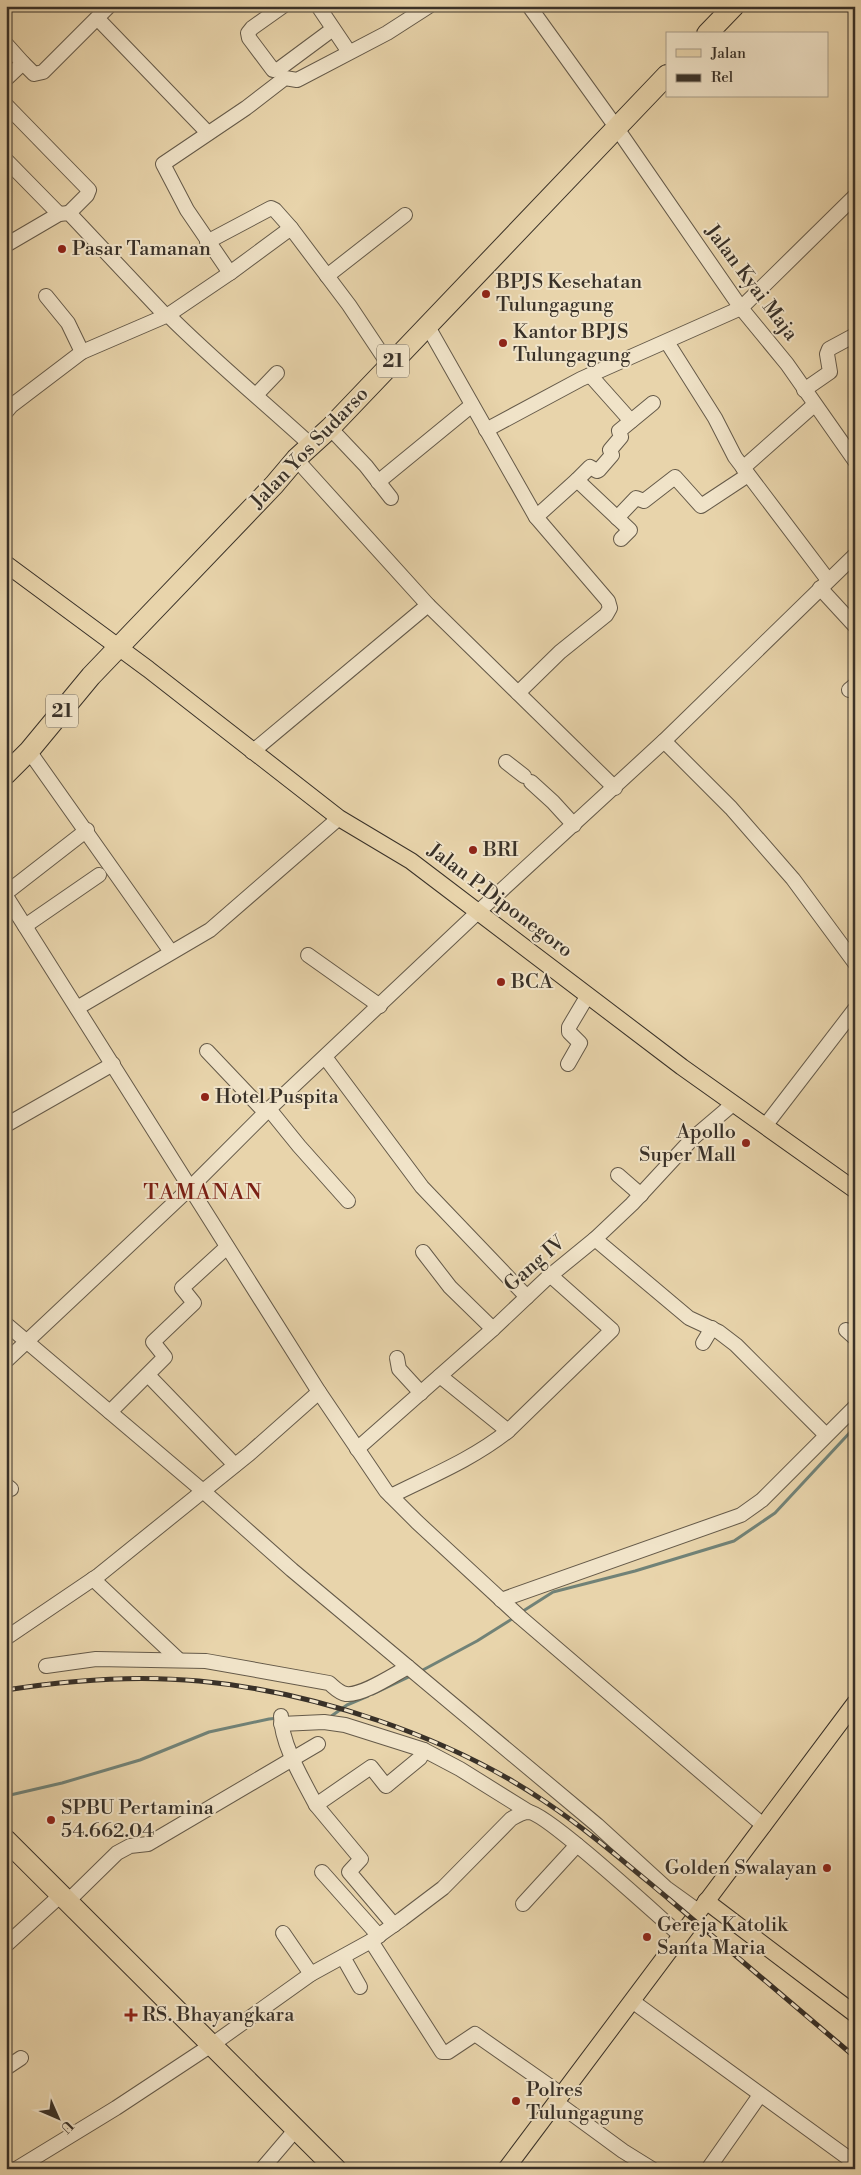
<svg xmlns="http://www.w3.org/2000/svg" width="861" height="2175" font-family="'Libre Bodoni',serif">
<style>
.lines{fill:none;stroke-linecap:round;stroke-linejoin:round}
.stream{stroke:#718277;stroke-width:3}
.minor-casing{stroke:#655a49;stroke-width:16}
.major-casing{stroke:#393128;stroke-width:18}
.highway-casing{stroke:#393128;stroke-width:22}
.minor{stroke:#f0e3c8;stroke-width:14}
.major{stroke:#e8d4ab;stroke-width:16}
.highway{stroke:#e8d4ab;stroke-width:20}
.rail-casing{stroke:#393128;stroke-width:5}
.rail{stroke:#f0e3c8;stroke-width:3;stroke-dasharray:9;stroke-linecap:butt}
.poi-dot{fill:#8f2418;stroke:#f0e3c8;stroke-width:2}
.labels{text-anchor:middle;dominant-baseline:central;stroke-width:4;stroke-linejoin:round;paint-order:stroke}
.shield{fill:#f0e3c8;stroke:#706658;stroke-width:1}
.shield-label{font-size:19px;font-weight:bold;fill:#393128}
.poi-label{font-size:20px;fill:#393128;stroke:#f0e3c8;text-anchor:start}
.street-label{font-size:20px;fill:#393128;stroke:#f0e3c8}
.quarter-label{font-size:22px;letter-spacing:1px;fill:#7a1f14;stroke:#f0e3c8}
</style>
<rect width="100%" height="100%" fill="#e8d4ab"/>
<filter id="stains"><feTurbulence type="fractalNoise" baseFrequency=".004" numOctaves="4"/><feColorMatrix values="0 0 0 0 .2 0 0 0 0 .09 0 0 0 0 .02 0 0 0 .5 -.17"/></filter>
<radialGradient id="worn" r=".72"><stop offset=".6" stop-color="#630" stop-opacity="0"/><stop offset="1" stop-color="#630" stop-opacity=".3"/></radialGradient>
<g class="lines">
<g class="stream">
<path d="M520,1613L553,1592L635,1571L734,1541L775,1513L855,1427"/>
<path d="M421,1671L477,1641L515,1617"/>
<path d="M373,1694L413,1675"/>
<path d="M330,1717L347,1705L368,1696"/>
<path d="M6,1796L62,1783L140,1760L209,1732L269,1719L279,1718"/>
</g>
<g class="minor-casing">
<g id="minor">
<path d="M283,6L252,28L248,33L249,38L273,70L279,69L333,29"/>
<path d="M318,6L347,49"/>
<path d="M529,6L616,127L741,308L787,364L855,461"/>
<path d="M98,19L208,133"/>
<path d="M6,44L23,63L6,79"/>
<path d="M23,63L34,74L43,72L109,6"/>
<path d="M6,105L89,190L87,195L69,213"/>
<path d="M6,160L59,214"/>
<path d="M207,242L271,208L275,210L291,228"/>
<path d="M6,245L59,214L69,213L166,316"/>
<path d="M230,273L187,210L163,164L246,108L285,78L297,80L301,78L387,33L429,6"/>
<path d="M327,276L405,215"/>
<path d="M46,296L68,323L82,352"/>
<path d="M168,315C214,361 264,402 312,446"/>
<path d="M427,325L536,517L608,601L610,608L606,615L560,652L518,693"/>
<path d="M667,342L715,418L735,457L828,580"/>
<path d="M590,375L631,421"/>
<path d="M804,390L830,372L827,354L829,349L855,335"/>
<path d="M256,395L277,373"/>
<path d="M6,412L11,406L82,352L168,315L230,273L291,228L349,305L389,365"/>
<path d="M330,428L366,466L391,498"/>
<path d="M486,430L581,379L741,308L855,196"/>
<path d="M296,459L428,605L615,788"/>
<path d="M743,468L814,405"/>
<path d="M577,480L590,467L597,471L599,470L612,455L610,450L621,437L619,431L653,403"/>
<path d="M378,482L472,405"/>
<path d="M536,517L577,480L630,530L621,539"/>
<path d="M617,518L636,498L644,501L675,477L701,506L748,475"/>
<path d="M820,588L855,626"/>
<path d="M849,690L855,685"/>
<path d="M664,741L731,808L793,879L855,963"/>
<path d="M29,751L171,952"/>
<path d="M252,752L428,605"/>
<path d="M506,762L524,776"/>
<path d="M531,782L553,802L574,825"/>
<path d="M6,893L87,830"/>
<path d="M6,896L319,1392L386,1491L417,1522L520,1617L764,1826"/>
<path d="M25,926L99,875"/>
<path d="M308,955L380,1006"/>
<path d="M77,1008L210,930L339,818"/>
<path d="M207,1051L265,1112"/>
<path d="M325,1057L422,1187L527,1297"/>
<path d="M568,1064L580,1043L569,1032V1027L588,995"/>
<path d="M269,1109L299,1146L348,1201"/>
<path d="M6,1125L113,1064"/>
<path d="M765,1126L855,1009"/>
<path d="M618,1175L641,1195"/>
<path d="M595,1239L689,1318L719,1332L736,1345L826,1435"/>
<path d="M423,1252L450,1287L493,1329"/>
<path d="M6,1324L203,1491L292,1570L597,1825L666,1888L698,1911"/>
<path d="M846,1330L855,1338"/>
<path d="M703,1343L712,1328"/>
<path d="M397,1358L399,1369L421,1393"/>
<path d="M6,1361L190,1188L269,1109L479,911L664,741L855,555"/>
<path d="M148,1375L235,1465"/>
<path d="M440,1376L508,1431"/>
<path d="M110,1412L165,1357L153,1342L194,1303L182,1288L227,1247"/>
<path d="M357,1449L493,1329L546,1279L595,1239L632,1204L693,1138L733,1104"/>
<path d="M6,1485L11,1489"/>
<path d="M391,1496C431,1476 473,1459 508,1431L612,1330L550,1275"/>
<path d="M93,1579L179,1660"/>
<path d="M501,1600L741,1515L762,1500L855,1407"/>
<path d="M6,1638L99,1575L249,1454L319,1392"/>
<path d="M46,1666L96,1659L206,1661L329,1683C334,1687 339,1693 346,1694C362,1696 393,1675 408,1667"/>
<path d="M281,1716C281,1744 303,1780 316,1805"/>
<path d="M281,1724L324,1722L345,1725L424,1750L460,1769L529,1812"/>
<path d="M322,1872L379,1936"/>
<path d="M68,1901L117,1853L130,1846L148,1844L318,1744"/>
<path d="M523,1904L577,1845"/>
<path d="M394,1925L349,1872L361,1859L316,1805L371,1767L386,1786L420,1758L424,1750"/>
<path d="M283,1933L311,1974"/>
<path d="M371,1941L442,2052H448L475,2034L561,2094"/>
<path d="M6,1945L62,1894"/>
<path d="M343,1957L360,1987"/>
<path d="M632,2001L855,2163"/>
<path d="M6,2068L21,2058"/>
<path d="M556,2102L623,2151L652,2169"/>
<path d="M16,2169L116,2108L213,2044L311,1974L371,1941L402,1919L443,1888L511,1819C516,1816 522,1812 529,1812C548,1814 658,1916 680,1935"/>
<path d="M262,2169L297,2128"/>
<path d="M708,2169L760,2095"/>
</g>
</g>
<g class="major-casing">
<g id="major">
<path d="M6,564L148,669L339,818L411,861L682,1067L855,1190"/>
<path d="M706,1901L855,2014"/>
<path d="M506,2169L855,1703"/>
</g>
</g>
<g class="highway-casing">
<g id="highway">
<path d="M707,34L734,6"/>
<path d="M6,774L29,751L91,676L274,485L296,459L330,428L667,75"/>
<path d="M6,1840L336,2169"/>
</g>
</g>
<use href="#minor" class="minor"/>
<use href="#major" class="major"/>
<use href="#highway" class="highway"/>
<g class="rail-casing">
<path id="rail" d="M6,1690C69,1680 136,1675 199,1681C315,1692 448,1736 544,1801C589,1831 629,1866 670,1900C732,1952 793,2005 855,2057"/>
</g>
<use href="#rail" class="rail"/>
</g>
<g class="poi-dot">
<circle cx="62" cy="249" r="5"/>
<circle cx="486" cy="294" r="5"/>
<circle cx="503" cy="343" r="5"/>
<circle cx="473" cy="850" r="5"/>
<circle cx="501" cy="982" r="5"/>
<circle cx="205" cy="1097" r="5"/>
<circle cx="746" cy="1143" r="5"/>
<circle cx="51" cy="1820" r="5"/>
<circle cx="827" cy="1868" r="5"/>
<circle cx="647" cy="1937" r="5"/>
<path d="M128.5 2007.5h5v5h5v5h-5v5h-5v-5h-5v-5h5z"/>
<circle cx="516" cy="2101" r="5"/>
</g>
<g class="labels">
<g class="shield">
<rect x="377" y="344.5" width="32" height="33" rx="4"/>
<rect x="46" y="694.5" width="32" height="33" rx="4"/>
</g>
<g class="shield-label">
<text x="393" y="361">21</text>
<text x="62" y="711">21</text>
</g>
<g class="poi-label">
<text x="72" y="249">Pasar Tamanan</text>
<text x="496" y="282">BPJS Kesehatan<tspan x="496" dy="23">Tulungagung</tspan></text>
<text x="513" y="332">Kantor BPJS<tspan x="513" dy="23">Tulungagung</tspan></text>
<text x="483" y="850">BRI</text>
<text x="511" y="982">BCA</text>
<text x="215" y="1097">Hotel Puspita</text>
<text x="736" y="1132" text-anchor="end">Apollo<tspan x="736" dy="23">Super Mall</tspan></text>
<text x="61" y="1808">SPBU Pertamina<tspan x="61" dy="23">54.662.04</tspan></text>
<text x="817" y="1868" text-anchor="end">Golden Swalayan</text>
<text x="657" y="1925">Gereja Katolik<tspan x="657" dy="23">Santa Maria</tspan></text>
<text x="142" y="2015">RS. Bhayangkara</text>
<text x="526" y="2090">Polres<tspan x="526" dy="23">Tulungagung</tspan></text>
</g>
<g class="street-label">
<text transform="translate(751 283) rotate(53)">Jalan Kyai Maja</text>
<text transform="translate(310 448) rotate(-46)">Jalan Yos Sudarso</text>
<text transform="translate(500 901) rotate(37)">Jalan P.Diponegoro</text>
<text transform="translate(535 1264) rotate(-41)">Gang IV</text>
</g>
<g class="quarter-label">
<text x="203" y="1192">TAMANAN</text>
</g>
</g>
<rect width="861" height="2175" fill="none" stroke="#e8d4ab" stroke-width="25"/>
<rect x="8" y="8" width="846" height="2160" fill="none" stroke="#393128" stroke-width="2.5"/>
<rect x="12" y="12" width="836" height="2150" fill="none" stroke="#393128"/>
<rect x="666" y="32" width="162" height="65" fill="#f0e3c8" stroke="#a79c88"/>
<rect x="676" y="49" width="25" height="8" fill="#e8d4ab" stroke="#a79c88"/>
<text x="711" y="58" font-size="15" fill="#393128">Jalan</text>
<rect x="676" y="74" width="25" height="8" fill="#393128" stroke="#a79c88"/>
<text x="711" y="82" font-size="15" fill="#393128">Rel</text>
<g transform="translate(58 2118) rotate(135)" stroke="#f0e3c8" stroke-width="4" paint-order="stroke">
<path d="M0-4L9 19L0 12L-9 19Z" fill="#393128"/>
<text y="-8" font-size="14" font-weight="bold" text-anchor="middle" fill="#393128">U</text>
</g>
<rect width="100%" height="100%" filter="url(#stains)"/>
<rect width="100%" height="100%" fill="url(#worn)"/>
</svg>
